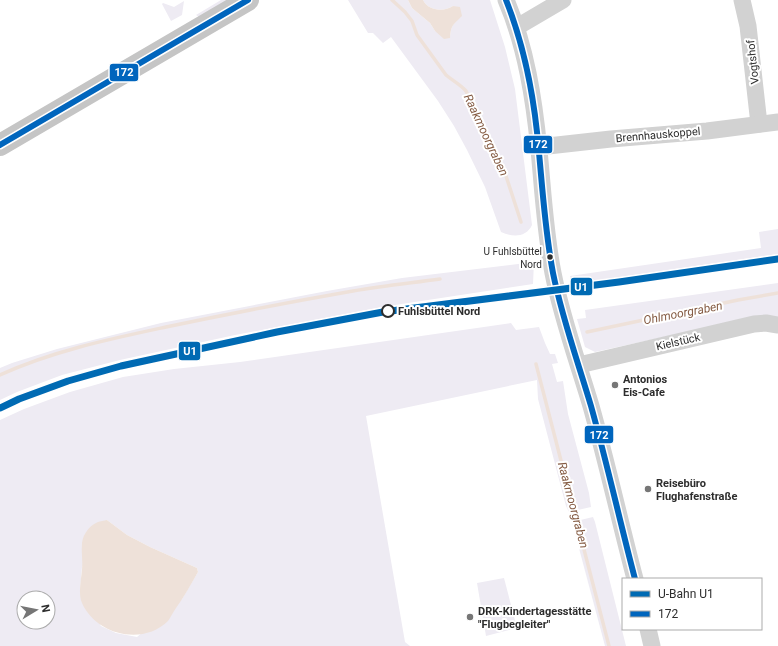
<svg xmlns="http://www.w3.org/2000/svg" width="778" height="646" font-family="Roboto,sans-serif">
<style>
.green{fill:#eeebf3;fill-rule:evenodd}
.water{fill:#eee1d9}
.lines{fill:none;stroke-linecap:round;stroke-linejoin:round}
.stream{stroke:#eee1d9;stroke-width:3.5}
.minor{stroke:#d2d2d2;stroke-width:17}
.major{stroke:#c5c5c5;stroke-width:22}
.bus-1-casing{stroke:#fff;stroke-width:9}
.bus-1{stroke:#0065bd;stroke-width:6}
.metro-1-casing{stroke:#fff;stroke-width:10}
.metro-1{stroke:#006ab3;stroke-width:7}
.bus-dot{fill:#2d2d2d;stroke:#fff;stroke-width:1.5}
.stop-dot{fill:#fff;stroke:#2d2d2d;stroke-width:2}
.poi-dot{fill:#767676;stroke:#fff;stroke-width:1.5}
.labels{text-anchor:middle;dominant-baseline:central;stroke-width:4;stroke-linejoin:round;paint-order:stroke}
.bus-label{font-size:10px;fill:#2d2d2d;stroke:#fff;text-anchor:end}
.street-label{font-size:11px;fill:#2d2d2d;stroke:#fff}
.stop-label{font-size:11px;font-weight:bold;fill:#2d2d2d;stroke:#fff;text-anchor:start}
.poi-label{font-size:11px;font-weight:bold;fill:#2d2d2d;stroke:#fff;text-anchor:start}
.water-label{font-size:12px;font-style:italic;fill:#855c44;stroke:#fff}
.line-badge{stroke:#fff;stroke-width:1.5}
.badge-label{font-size:11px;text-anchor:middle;font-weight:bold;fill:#fff}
</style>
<rect width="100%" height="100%" fill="#fff"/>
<g class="green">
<path d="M221,0H228L199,17L196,15Z"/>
<path d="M348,0H408L412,8L430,23L435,31L450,38C451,25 453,25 461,16L453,6C444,12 428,11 423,0H490L505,47L515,89L532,225C526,238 512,237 501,232L485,187L467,150L454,126L438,101L391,37L383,43L373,33H368Z"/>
<path d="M184,1L182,15L171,21L162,4L163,3L174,7Z"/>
<path d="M778,229V254L572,284L570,276L761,248L759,232Z"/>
<path d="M534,262L533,284L382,307L235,335L120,360L62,375L17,392L0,400V368L12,363L57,349L161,323L327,291L402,278Z"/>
<path d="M778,283V320L759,316L595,352L585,347L577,319L586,318L585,310Z"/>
<path d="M511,323L516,330L539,327L545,343L550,354H555L558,363L552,364L557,382L563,381L568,414L589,493L591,507L569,512L566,506L538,399L537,380L366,416L405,642L410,646H0V420L24,409L70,392L123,377L174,369L240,362ZM107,520L127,535L150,547L197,568L198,572L182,599L137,637L116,633L101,626L80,591L82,567ZM24,598H48V622H24Z"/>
<path d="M593,517L595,522L626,646H605L572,522Z"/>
<path d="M504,578L517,628L486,636L477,583Z"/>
</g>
<g class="water">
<path d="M408,0H423C428,11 444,12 453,6L460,7L462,16C453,25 451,25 450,38L444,39L435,31L430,23L412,8Z"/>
<path d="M107,520L127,535L150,547L197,568L198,572C191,584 184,597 176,608C173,612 171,617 168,621C143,646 96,635 82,603C78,594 81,580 82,570C83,561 81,552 82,543C83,534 90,525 98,522C100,521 104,521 107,520Z"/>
</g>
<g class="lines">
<g class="stream">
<path d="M392,0L405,12L412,21L417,35L446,75C453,81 460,84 466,91L505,173L521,222"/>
<path d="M587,332L738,300L778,293"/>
<path d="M536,364L609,646"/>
<path d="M0,375C52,351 110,339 166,327C228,314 290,302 353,291C382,286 411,283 440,279"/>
</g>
<g class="minor">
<path d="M506,0C526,47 534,99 539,150C543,191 545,232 553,273C562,319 578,362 591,406C607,463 620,522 635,579"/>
<path d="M742,0L748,26L759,124"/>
<path d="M517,27L563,0"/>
<path d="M539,147L611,139L707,131L778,122"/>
<path d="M579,365L754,324L766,323L778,325"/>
<path d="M648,629L652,646"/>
</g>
<path class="major" d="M0,145L248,0"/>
<g class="bus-1-casing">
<g id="bus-1">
<path d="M506,0C523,43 532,86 537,132C542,179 544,226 553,273C562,318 578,362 591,406C607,463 620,522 635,579"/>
<path d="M0,145L248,0"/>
</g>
</g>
<use href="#bus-1" class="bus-1"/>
<g class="metro-1-casing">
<path id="metro-1" d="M0,408L19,399L68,381L121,366L277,332L383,312L619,282L778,259"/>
</g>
<use href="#metro-1" class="metro-1"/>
</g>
<circle class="bus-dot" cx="550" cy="257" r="3.5"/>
<circle class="stop-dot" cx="388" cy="311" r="6"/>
<g class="poi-dot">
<circle cx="615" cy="385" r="4"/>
<circle cx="648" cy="489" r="4"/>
<circle cx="470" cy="617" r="4"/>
</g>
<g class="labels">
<g class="bus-label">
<text x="542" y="251">U Fuhlsbüttel<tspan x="542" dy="13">Nord</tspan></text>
</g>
<g class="street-label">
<text transform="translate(753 62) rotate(-96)">Vogtshof</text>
<text transform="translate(658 135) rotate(-5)">Brennhauskoppel</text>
<text transform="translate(678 342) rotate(-13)">Kielstück</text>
</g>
<g class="stop-label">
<text x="398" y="311">Fuhlsbüttel Nord</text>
</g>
<g class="poi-label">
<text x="623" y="379">Antonios<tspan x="623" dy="13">Eis-Cafe</tspan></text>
<text x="656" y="483">Reisebüro<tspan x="656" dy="13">Flughafenstraße</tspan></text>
<text x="478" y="611">DRK-Kindertagesstätte<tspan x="478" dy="13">"Flugbegleiter"</tspan></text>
</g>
<g class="water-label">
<text transform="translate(486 135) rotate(65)">Raakmoorgraben</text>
<text transform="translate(683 313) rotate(-11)">Ohlmoorgraben</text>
<text transform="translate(573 505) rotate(75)">Raakmoorgraben</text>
</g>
</g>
<g class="line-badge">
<rect x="109" y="63" width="30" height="19" rx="4" fill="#0065bd"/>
<rect x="523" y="135" width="30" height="19" rx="4" fill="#0065bd"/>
<rect x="570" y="277" width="23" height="19" rx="4" fill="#006ab3"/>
<rect x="178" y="341" width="23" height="20" rx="4" fill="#006ab3"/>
<rect x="584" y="425" width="30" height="19" rx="4" fill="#0065bd"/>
</g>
<g class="badge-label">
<text x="124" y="76">172</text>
<text x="538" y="148">172</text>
<text x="581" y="291">U1</text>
<text x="190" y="355">U1</text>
<text x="599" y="439">172</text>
</g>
<rect x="622" y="578" width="140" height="52" fill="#ffffff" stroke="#ababab"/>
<rect x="630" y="591" width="20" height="6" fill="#006ab3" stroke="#ababab"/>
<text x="658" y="598" font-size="12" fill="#2d2d2d">U-Bahn U1</text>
<rect x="630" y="611" width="20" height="6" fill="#0065bd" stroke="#ababab"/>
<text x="658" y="618" font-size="12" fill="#2d2d2d">172</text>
<g transform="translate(36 610) rotate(80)"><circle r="19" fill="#ffffff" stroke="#ababab"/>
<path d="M0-3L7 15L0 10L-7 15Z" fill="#767676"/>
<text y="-6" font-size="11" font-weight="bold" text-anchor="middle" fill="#2d2d2d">N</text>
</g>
</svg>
